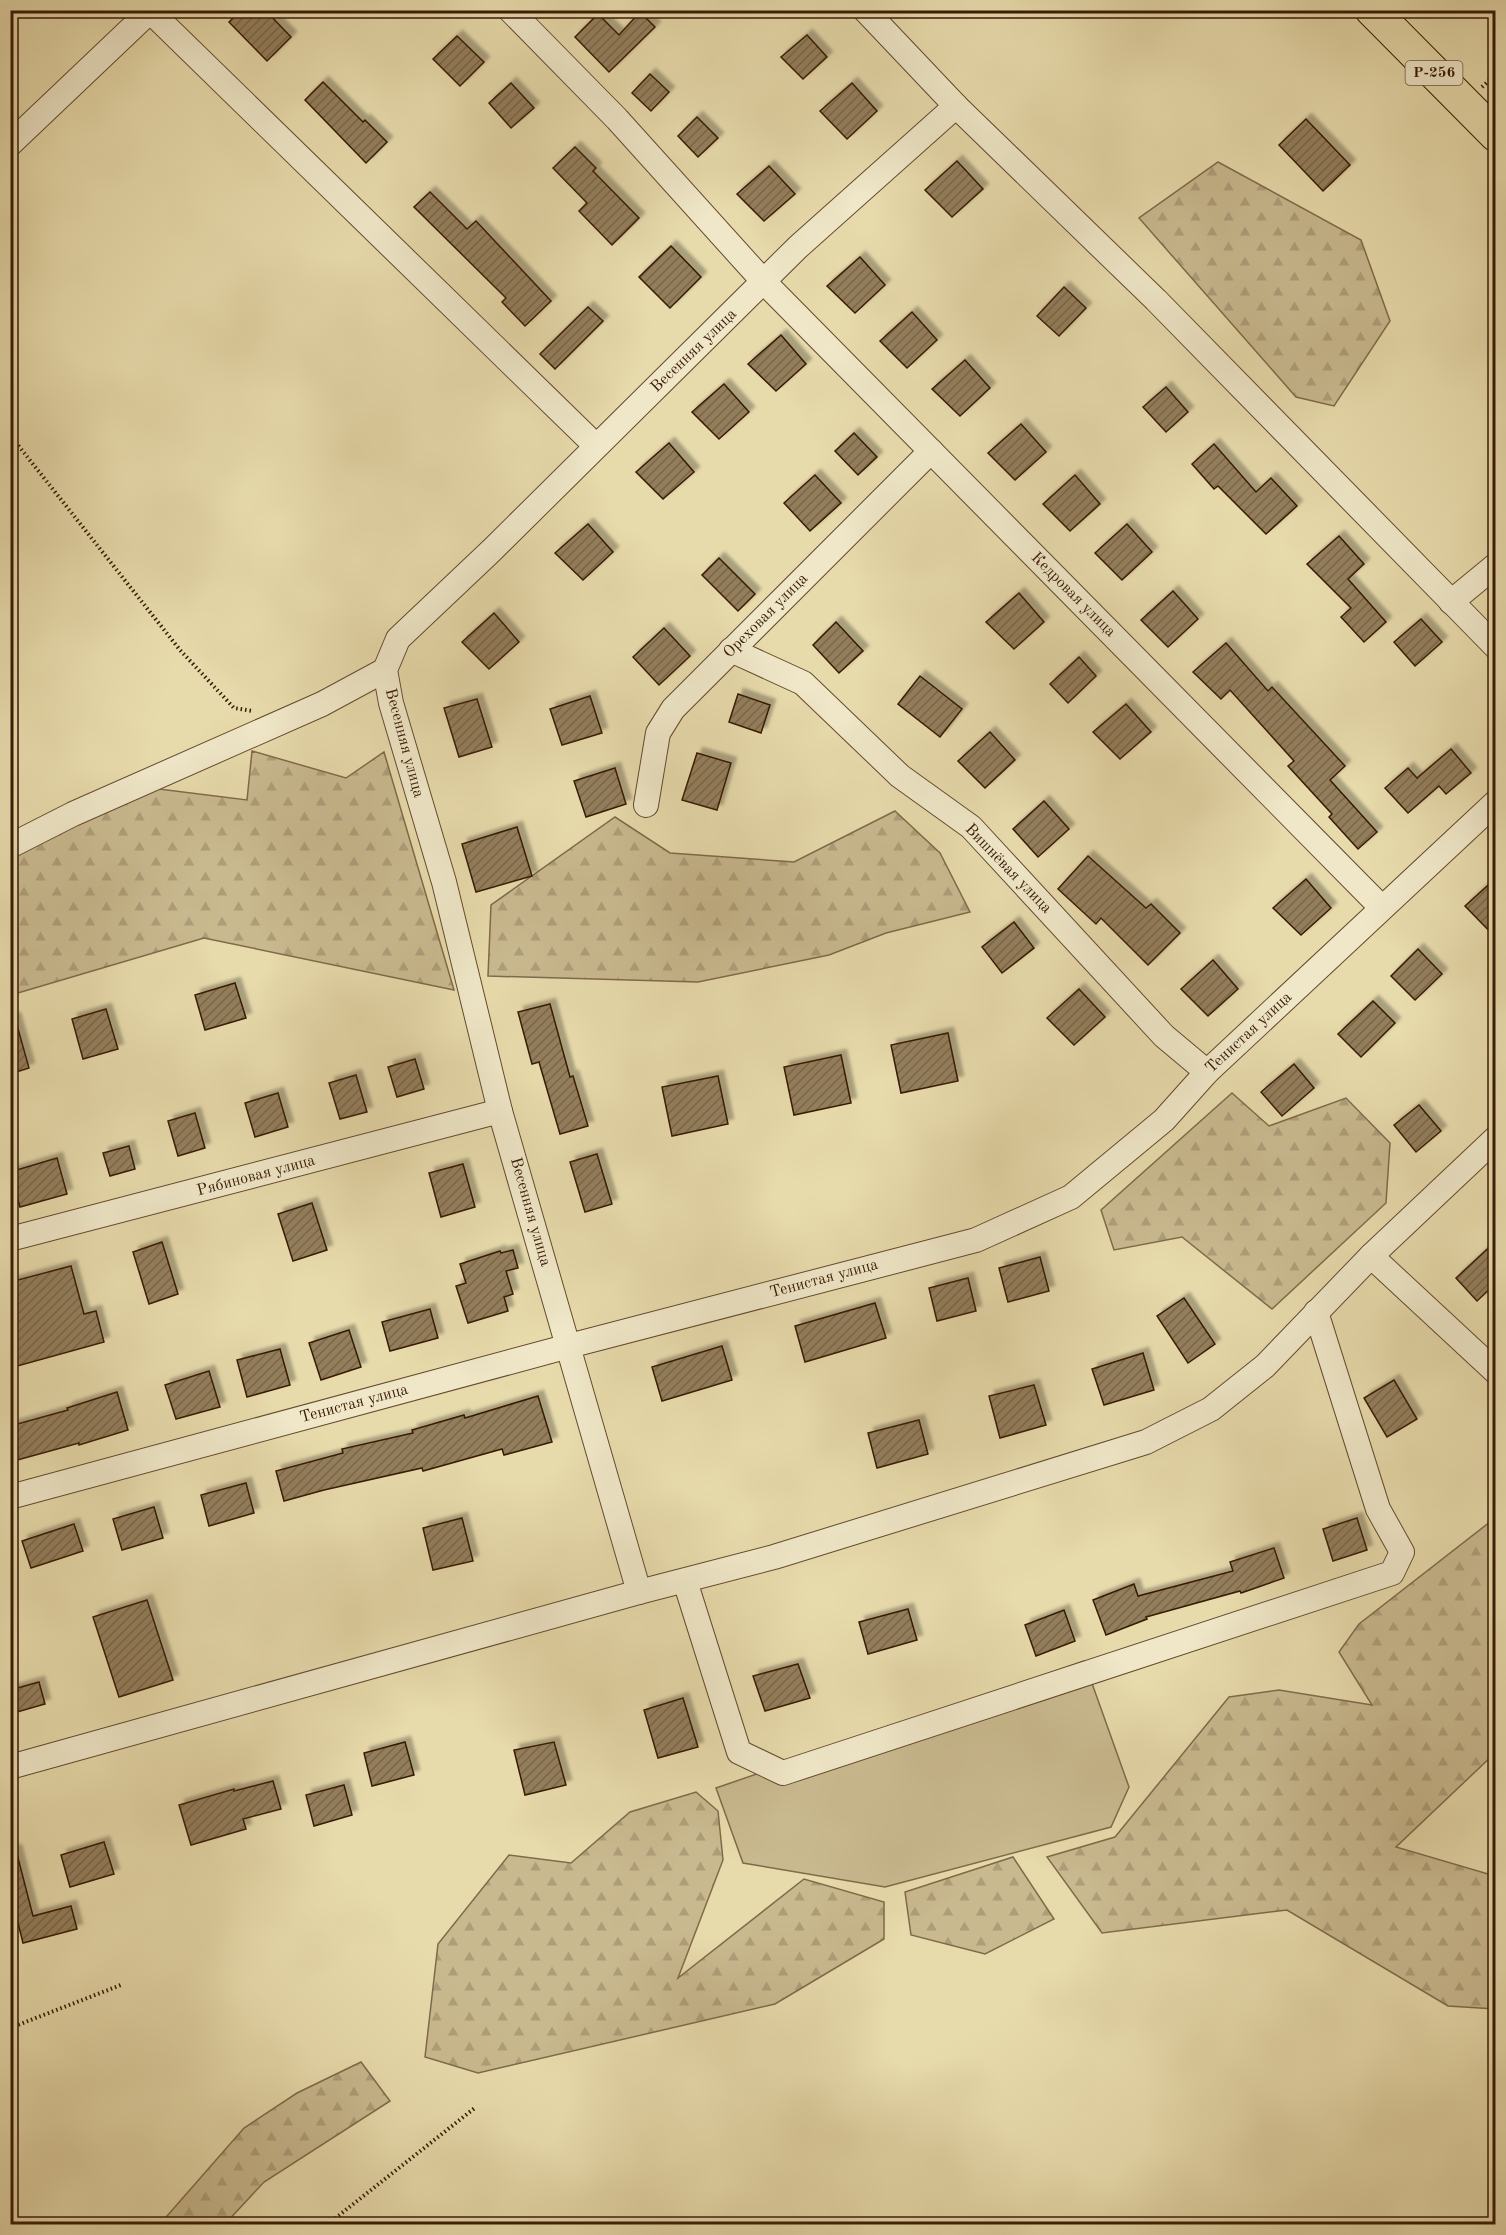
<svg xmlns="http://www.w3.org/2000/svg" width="1506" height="2235" font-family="'Old Standard TT',serif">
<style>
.green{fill:#c9b98f;stroke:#806a4a;stroke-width:1.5}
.forest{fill:url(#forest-firs);stroke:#806a4a;stroke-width:1.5}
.building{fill:url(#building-hatch);stroke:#381a05;stroke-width:1.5;filter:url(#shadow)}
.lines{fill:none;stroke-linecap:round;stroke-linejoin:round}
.minor-casing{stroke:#644a2e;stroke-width:26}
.highway-casing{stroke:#381a05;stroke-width:35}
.path{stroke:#381a05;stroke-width:4;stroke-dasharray:1.5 3;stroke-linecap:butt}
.minor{stroke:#efe7c8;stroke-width:24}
.highway{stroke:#e7daab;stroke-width:33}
.labels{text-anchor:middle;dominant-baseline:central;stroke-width:5;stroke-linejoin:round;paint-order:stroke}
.shield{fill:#efe7c8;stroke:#6f5840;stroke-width:1.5}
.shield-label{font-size:15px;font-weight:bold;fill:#381a05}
.street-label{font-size:16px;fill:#381a05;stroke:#efe7c8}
</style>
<defs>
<pattern id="forest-firs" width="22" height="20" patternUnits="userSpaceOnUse" patternTransform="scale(1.5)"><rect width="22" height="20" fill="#c9b98f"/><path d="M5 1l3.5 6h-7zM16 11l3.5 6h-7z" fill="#ad9e7a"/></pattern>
<pattern id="building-hatch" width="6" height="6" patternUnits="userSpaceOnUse" patternTransform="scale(1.5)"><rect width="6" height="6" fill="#937e5b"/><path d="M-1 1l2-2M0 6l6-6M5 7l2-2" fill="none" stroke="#796649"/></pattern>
<filter id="shadow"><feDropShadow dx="5.5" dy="-5.5" stdDeviation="1.5" flood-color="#0004"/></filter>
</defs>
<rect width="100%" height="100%" fill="#e7daab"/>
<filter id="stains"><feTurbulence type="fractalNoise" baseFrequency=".00333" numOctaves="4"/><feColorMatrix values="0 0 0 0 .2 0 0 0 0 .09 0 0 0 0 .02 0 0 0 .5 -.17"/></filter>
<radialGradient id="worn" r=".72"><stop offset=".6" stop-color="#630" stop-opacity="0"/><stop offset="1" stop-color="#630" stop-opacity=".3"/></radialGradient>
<path class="green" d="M1084,1661L1129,1787L1111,1827L885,1887L743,1863L716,1788Z"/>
<g class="forest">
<path d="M1218,162L1361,240L1390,321L1334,406L1296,397L1139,218Z"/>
<path d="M252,751L346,778L384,752L454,990L204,938L11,995V857L151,788L247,800Z"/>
<path d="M895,811L940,853L970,912L886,933L829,955L698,982L488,976L491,905L615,817L670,853L794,862Z"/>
<path d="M1232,1093L1269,1126L1346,1098L1390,1143L1386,1203L1272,1309L1182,1237L1114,1250L1101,1210Z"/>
<path d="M1495,1518V1753L1396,1847L1495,1876V2009L1448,2006L1287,1910L1102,1933L1047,1857L1115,1837L1229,1697L1279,1690L1372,1705L1339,1652L1359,1624Z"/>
<path d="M696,1792L718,1811L723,1860L678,1978L804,1879L884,1902V1939L775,2004L478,2073L425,2057L438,1944L509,1855L571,1863L630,1812Z"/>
<path d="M1013,1857L1054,1919L985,1954L911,1935L905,1892Z"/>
<path d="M361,2062L390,2101L264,2182L225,2224H160L244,2128L297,2093Z"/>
</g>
<g class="building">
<path d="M241,10H265L291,37L267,61L229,22Z"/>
<path d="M640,12L655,27L609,72L575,37L598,14L619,35Z"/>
<path d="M807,35L827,57L803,79L781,57Z"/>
<path d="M457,36L484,62L460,86L433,59Z"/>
<path d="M650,74L669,92L651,111L632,93Z"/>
<path d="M323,82L363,122L365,120L387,142L366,163L305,100Z"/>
<path d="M511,83L534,108L511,128L489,103Z"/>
<path d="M852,83L877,111L847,139L820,111Z"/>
<path d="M697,117L718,138L698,157L678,136Z"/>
<path d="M1306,119L1350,165L1323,191L1279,145Z"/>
<path d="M575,147L596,168L593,171L639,218L612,245L579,211L587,203L553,168Z"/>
<path d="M957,161L983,189L952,217L925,190Z"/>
<path d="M769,166L795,194L764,221L737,194Z"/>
<path d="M430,192L467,229L476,221L551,301L525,326L502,302L506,298L414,207Z"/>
<path d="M671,246L701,277L670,308L639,277Z"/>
<path d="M860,257L885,285L855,313L827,286Z"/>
<path d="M1064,287L1086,308L1059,336L1037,316Z"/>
<path d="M588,307L603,321L555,369L540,354Z"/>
<path d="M912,312L937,340L907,368L880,341Z"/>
<path d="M781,335L806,364L776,391L748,364Z"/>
<path d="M965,360L990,388L960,416L932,389Z"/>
<path d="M724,384L749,412L719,439L692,412Z"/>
<path d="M1166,387L1188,412L1166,432L1143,407Z"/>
<path d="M1021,424L1046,452L1015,480L988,453Z"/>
<path d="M854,433L877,457L858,475L835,451Z"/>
<path d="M669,443L694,472L663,499L636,472Z"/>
<path d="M1214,444L1256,492L1271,478L1297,506L1266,534L1218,486L1214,489L1192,464Z"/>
<path d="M815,475L841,503L810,531L784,503Z"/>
<path d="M1075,475L1100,504L1070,531L1043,504Z"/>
<path d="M588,524L613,552L583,580L555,553Z"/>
<path d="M1127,524L1152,552L1122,580L1095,553Z"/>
<path d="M1339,536L1364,564L1348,579L1386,622L1364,642L1341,617L1351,608L1307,564Z"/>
<path d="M719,558L755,594L738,611L702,575Z"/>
<path d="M1173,591L1198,619L1168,647L1141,620Z"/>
<path d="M1019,593L1044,622L1014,649L986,622Z"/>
<path d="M494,613L519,642L489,669L462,642Z"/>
<path d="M1421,619L1442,642L1415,666L1394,642Z"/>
<path d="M836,622L863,651L839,673L813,645Z"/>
<path d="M664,628L690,656L659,685L633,657Z"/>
<path d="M1226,643L1268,691L1272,687L1345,766L1330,780L1377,832L1358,849L1329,817L1332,814L1288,766L1294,761L1230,690L1221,699L1193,672Z"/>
<path d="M1079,657L1096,676L1068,703L1050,684Z"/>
<path d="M920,676L962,709L940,737L898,704Z"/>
<path d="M738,694L770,705L761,733L729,722Z"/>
<path d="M590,696L602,733L562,745L550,709Z"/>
<path d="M477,699L492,747L459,757L444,708Z"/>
<path d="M1126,704L1151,732L1120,759L1093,732Z"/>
<path d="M990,732L1015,760L985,788L958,761Z"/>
<path d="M1451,749L1471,773L1446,794L1439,786L1408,813L1385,788L1408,768L1417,778Z"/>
<path d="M697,753L731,763L717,810L682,800Z"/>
<path d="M615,768L626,804L586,817L574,781Z"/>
<path d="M1044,801L1069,829L1038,857L1013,829Z"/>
<path d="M517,827L532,876L476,892L462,844Z"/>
<path d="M1088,856L1146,908L1151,904L1180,933L1148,965L1101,918L1096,924L1058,889Z"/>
<path d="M1496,878V938L1465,906Z"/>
<path d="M1306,879L1331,908L1301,935L1273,908Z"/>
<path d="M1014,922L1034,948L1002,973L982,947Z"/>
<path d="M1418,949L1442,974L1415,1000L1391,976Z"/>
<path d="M1213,960L1238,989L1208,1016L1181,989Z"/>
<path d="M235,983L246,1018L205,1030L195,995Z"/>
<path d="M1079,989L1105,1017L1074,1045L1047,1018Z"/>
<path d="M1373,1001L1395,1023L1361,1057L1338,1034Z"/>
<path d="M550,1004L570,1077L573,1076L588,1126L560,1134L539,1062L532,1064L518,1012Z"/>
<path d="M106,1009L118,1049L83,1059L72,1019Z"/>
<path d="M15,1018L29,1068L10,1074V1019Z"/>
<path d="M948,1033L958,1081L901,1093L891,1045Z"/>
<path d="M841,1055L851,1103L794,1115L784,1067Z"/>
<path d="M415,1059L424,1089L397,1097L388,1067Z"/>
<path d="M1294,1064L1314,1088L1282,1116L1261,1092Z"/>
<path d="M356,1075L367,1112L340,1119L329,1083Z"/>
<path d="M718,1076L728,1124L672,1136L662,1087Z"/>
<path d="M278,1093L288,1127L255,1137L245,1103Z"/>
<path d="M1419,1105L1441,1131L1416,1152L1394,1125Z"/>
<path d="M195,1113L205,1148L178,1156L168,1121Z"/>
<path d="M129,1146L135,1169L110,1176L103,1153Z"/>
<path d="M597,1154L612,1204L585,1212L570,1162Z"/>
<path d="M57,1158L67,1194L20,1207L10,1172Z"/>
<path d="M463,1164L475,1207L441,1217L429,1173Z"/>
<path d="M312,1203L327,1250L293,1261L278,1214Z"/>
<path d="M1496,1241V1283L1477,1301L1456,1278Z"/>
<path d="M162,1242L178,1294L149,1304L133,1252Z"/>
<path d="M513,1250L518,1268L506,1271L513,1294L504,1297L508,1311L468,1323L456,1286L466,1283L460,1264L500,1251L501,1253Z"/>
<path d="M1040,1257L1049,1291L1008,1302L999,1268Z"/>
<path d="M71,1266L84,1314L96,1311L104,1342L10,1368V1282Z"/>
<path d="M968,1278L976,1311L937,1321L929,1288Z"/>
<path d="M1184,1298L1215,1344L1188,1363L1157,1316Z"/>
<path d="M875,1303L886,1338L805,1362L795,1326Z"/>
<path d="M430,1309L438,1338L390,1351L382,1322Z"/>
<path d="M349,1330L361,1367L321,1380L309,1343Z"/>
<path d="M722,1346L732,1380L662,1401L652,1367Z"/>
<path d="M280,1349L290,1385L247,1397L237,1360Z"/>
<path d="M1143,1353L1154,1390L1104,1405L1092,1369Z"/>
<path d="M209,1371L220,1407L176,1419L165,1385Z"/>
<path d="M1394,1380L1417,1419L1387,1437L1364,1398Z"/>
<path d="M1034,1385L1046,1425L1000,1438L989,1396Z"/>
<path d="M117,1392L128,1430L79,1445V1443L10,1462V1426L68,1410L67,1408Z"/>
<path d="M538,1396L552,1442L504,1455L502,1449L423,1471L422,1468L324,1490L284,1501L276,1471L343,1453L342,1449L413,1433L412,1430L464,1415L465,1418Z"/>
<path d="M919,1420L928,1454L877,1468L868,1433Z"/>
<path d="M246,1483L254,1513L209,1526L201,1495Z"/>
<path d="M154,1507L163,1538L122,1550L113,1519Z"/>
<path d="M462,1518L473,1561L433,1570L423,1528Z"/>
<path d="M1357,1518L1367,1550L1333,1561L1323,1529Z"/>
<path d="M74,1524L83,1551L31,1568L22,1541Z"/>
<path d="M1274,1548L1284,1578L1241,1593L1240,1591L1146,1617L1147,1619L1106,1635L1093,1600L1134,1584L1138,1596L1233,1571L1230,1562Z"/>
<path d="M147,1600L173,1680L119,1697L93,1617Z"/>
<path d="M908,1609L917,1640L868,1654L859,1622Z"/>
<path d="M1064,1610L1075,1641L1036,1656L1025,1625Z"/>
<path d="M798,1664L810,1698L765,1711L753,1676Z"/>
<path d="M39,1682L45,1704L10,1714V1690Z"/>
<path d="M683,1698L698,1747L658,1758L644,1710Z"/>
<path d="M405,1742L414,1775L372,1786L364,1753Z"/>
<path d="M554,1742L566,1785L525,1795L514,1750Z"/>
<path d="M273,1781L281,1809L243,1819L246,1829L191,1845L179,1805L234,1789V1791Z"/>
<path d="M344,1785L352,1815L314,1826L306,1795Z"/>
<path d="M104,1842L114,1874L70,1887L61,1855Z"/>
<path d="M16,1850L33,1916L71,1906L77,1929L23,1943L10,1891V1851Z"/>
</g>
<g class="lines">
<g class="minor-casing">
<g id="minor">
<path d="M149,10L596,446"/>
<path d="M510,10L617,119L764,282L1382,908"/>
<path d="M865,10L956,106L1156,300L1496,647"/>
<path d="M10,144L151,10"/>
<path d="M1451,602L1496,565"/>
<path d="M731,650L803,683L900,776L971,827L1164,1036L1207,1072"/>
<path d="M646,805L658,733L673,709L931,451"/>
<path d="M10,846L73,814L322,704L385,670"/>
<path d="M10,1239L500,1111"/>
<path d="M1371,1256L1496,1372"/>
<path d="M10,1497L569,1346L976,1240L1071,1197L1164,1120L1207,1072L1496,802"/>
<path d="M685,1581L739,1752L783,1773L1392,1573L1402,1552L1378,1509L1316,1312"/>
<path d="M639,1592L500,1111L444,882L391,703L385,670L398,639L491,551L798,247L956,106"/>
<path d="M10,1767L639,1592L774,1557L1146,1442L1211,1409L1265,1366L1371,1256L1496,1138"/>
</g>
</g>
<g class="highway-casing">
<path id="highway" d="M1372,10L1496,135"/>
</g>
<g class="path">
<path d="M1482,87L1496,74"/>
<path d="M10,435L180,650L234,708L252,711"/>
<path d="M10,2028L121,1985"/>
<path d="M328,2224L476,2107"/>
</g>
<use href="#minor" class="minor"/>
<use href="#highway" class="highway"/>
</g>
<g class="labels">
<rect class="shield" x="1405.5" y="61" width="57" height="24" rx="4.5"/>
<g class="shield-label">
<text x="1434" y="73">Р-256</text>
</g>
<g class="street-label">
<text transform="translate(694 351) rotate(-44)">Весенняя улица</text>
<text transform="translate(1073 595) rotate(45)">Кедровая улица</text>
<text transform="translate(766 616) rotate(-45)">Ореховая улица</text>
<text transform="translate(404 743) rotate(75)">Весенняя улица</text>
<text transform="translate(1008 869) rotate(46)">Вишнёвая улица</text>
<text transform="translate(1249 1033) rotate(-43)">Тенистая улица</text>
<text transform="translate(256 1176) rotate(-15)">Рябиновая улица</text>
<text transform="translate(530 1212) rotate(74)">Весенняя улица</text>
<text transform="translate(824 1279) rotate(-15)">Тенистая улица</text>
<text transform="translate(354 1404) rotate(-15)">Тенистая улица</text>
</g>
</g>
<rect width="1506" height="2235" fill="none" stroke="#e7daab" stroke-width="36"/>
<rect x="12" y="12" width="1482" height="2211" fill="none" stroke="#381a05" stroke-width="3"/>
<rect x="18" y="18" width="1470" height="2199" fill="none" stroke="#381a05" stroke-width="1.5"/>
<rect width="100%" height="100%" filter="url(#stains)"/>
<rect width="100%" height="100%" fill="url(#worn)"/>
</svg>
